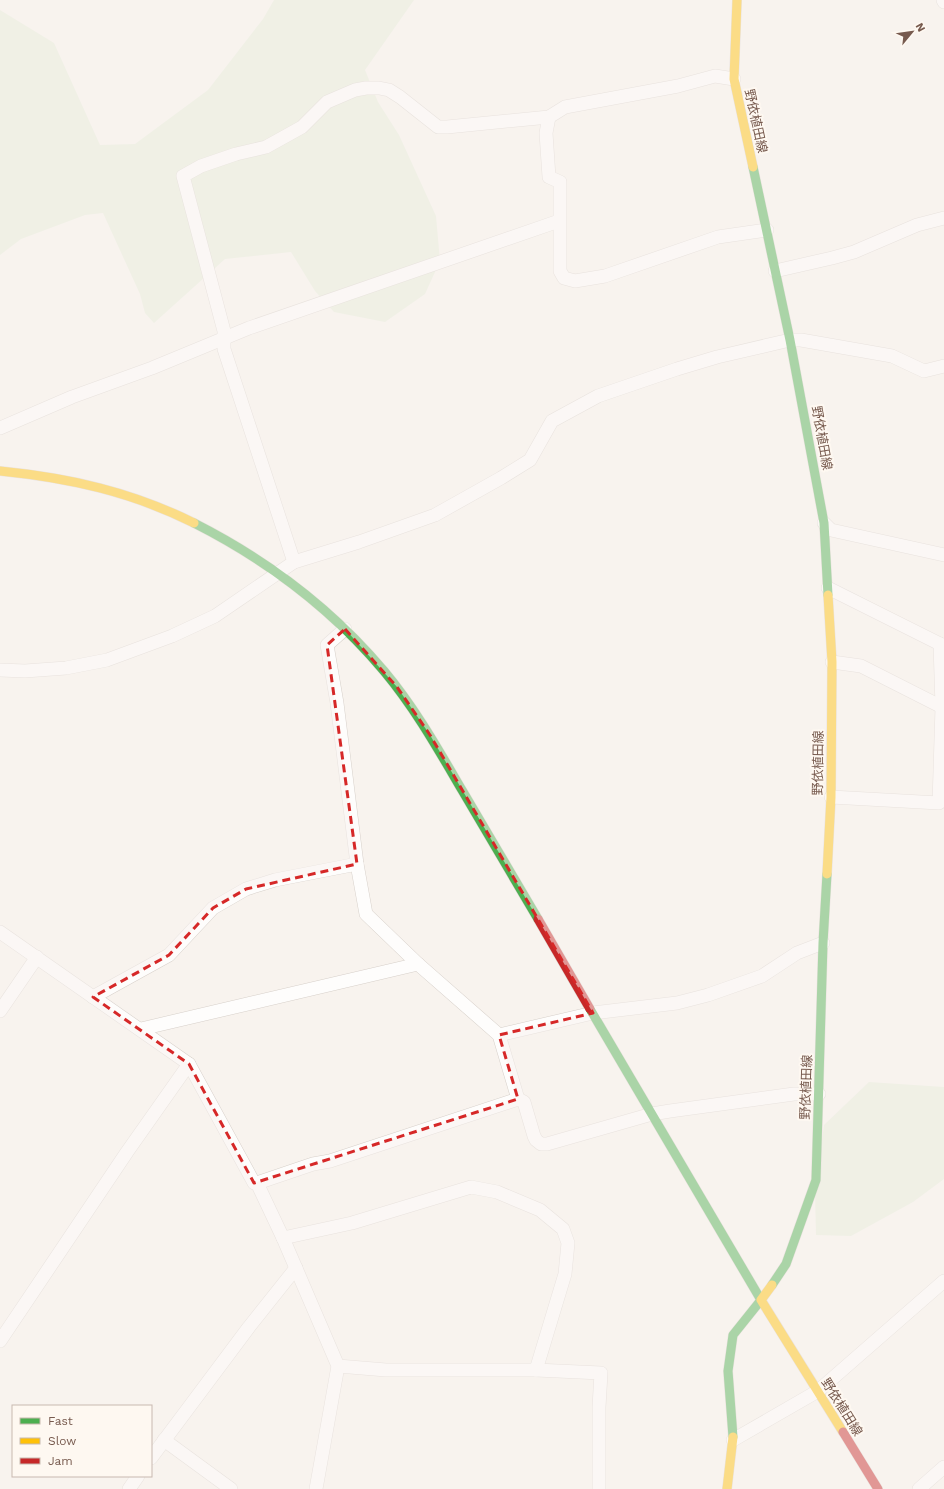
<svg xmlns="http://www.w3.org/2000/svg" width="944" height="1489" font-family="'Work Sans','Noto Sans JP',sans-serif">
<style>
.green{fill:#e6eeda}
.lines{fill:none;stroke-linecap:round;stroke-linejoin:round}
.street-casing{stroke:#d7d0ca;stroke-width:14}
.fast-casing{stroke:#d8d0ca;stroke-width:10}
.slow-casing{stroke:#d8d0ca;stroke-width:10}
.jam-casing{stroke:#d8d0ca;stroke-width:10}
.street{stroke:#fefdfc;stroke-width:13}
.fast{stroke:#4caf50;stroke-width:9}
.slow{stroke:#ffc107;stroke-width:9}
.jam{stroke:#c62828;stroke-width:9}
.marked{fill:none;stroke:#d62828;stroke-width:3;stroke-dasharray:8 5;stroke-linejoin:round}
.labels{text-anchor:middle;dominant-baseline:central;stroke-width:4;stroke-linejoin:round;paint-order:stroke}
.street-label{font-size:13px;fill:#775a4e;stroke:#fef8f1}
</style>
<rect width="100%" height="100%" fill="#f8f3ee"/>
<g class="green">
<path d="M274,0H414L365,70L378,102L399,135L436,216L440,261L425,294L385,322L334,312L315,291L291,252L225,259L154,323L145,313L140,294L103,213L85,215L21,239L0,255V10L54,43L100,145L135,144L208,90L263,19Z"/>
<path d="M869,1082L944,1087V1179L913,1202L851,1236L816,1235L815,1193L824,1125Z"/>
</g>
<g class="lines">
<g class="street-casing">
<g id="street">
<path d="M943,0L944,2"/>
<path d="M549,117L546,133L549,177L560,182V271L564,278L575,281L605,276L718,237L767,230"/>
<path d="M775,271L832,258L854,252L917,225L944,218"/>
<path d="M0,428L72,397L152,368L249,328L559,221"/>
<path d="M824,523L831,530L944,555"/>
<path d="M294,562L224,349V331L183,176L201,166L236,154L266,147L302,127L327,102L355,90L366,88H379L389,90L400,97L438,127H447L549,117L565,107L678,86L715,76L734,79"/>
<path d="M828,588L944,646"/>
<path d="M345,629L327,645L337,703L357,864L366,914L418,964L499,1035L518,1099"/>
<path d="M832,662L861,666L942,707"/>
<path d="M0,670L25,671L66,668L107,660L172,636L215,616L294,562L359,542L435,515L501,478L530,460L552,421L598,396L677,369L717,357L790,340H801L892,356L924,371L944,366"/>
<path d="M831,797L939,803L942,707L940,644"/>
<path d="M0,932L189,1064L254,1183H257L283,1238L338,1366L316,1489"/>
<path d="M93,997L169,955L213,908L246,889L275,880L357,864"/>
<path d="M0,1011L37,957"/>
<path d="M141,1029L418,964"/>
<path d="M499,1035L593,1013L677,1003L708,995L762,976L797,953L823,943"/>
<path d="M257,1183L313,1164L330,1161L518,1099L524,1102L534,1136L536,1140L541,1144H547L652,1114L670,1111L794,1094H819"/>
<path d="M283,1238L352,1223L471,1187L497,1192L540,1210L563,1229L568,1243L565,1274L536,1370"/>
<path d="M0,1341L127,1152L189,1064"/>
<path d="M338,1366L386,1370H536L601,1373L599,1407V1489"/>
<path d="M164,1440L231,1489"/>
<path d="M733,1440L818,1391L944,1281"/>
<path d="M151,1458L249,1327L296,1268"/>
<path d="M129,1489L138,1476"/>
<path d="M919,1489L944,1467"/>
</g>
</g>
<g class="fast-casing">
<g id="fast">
<path d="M753,167L790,340L824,523L828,595"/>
<path d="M194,523C267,560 332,609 384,671C415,708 438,749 462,790C487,833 513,876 538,919"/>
<path d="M590,1009L761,1300L733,1335L728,1371L733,1437"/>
<path d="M772,1285L786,1264L816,1180L823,943L827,874"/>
</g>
</g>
<g class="slow-casing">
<g id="slow">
<path d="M737,0L734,79L753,167"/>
<path d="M0,471C70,478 132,492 194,523"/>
<path d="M827,874L831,797L832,662L828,595"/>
<path d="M772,1285L761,1300L843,1432"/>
<path d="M727,1489L733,1437"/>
</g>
</g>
<g class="jam-casing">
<g id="jam">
<path d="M538,919L590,1009"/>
<path d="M843,1432L878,1489"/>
</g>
</g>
<use href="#street" class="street"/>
<use href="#fast" class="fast"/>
<use href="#slow" class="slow"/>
<use href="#jam" class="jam"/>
</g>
<path d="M0 0H944V1489H0ZM345,629L397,687L430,735L593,1013L499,1035L518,1099L254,1183L189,1064L93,997L169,955L213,908L246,889L357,864L327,645Z" fill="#f8f3ee" fill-opacity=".55" fill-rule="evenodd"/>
<path class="marked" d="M345,629L397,687L430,735L593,1013L499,1035L518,1099L254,1183L189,1064L93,997L169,955L213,908L246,889L357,864L327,645Z"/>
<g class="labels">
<g class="street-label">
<text transform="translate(756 121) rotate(78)">野依植田線</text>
<text transform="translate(822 438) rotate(80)">野依植田線</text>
<text transform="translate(818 763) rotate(-89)">野依植田線</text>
<text transform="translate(806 1087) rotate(-88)">野依植田線</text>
<text transform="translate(842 1407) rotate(58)">野依植田線</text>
</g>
</g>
<rect x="12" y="1405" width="140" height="72" fill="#fef8f1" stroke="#c8b9b0"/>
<rect x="20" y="1418" width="20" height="6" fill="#4caf50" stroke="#c8b9b0"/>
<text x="48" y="1425" font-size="12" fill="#775a4e">Fast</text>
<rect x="20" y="1438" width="20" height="6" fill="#ffc107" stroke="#c8b9b0"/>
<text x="48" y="1445" font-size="12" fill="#775a4e">Slow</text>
<rect x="20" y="1458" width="20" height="6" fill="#c62828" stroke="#c8b9b0"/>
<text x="48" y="1465" font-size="12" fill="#775a4e">Jam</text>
<g transform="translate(912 32) rotate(61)" stroke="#fef8f1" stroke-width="3" paint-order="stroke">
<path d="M0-3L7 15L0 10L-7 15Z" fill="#775a4e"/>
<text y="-6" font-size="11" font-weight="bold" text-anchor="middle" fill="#775a4e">N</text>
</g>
</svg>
